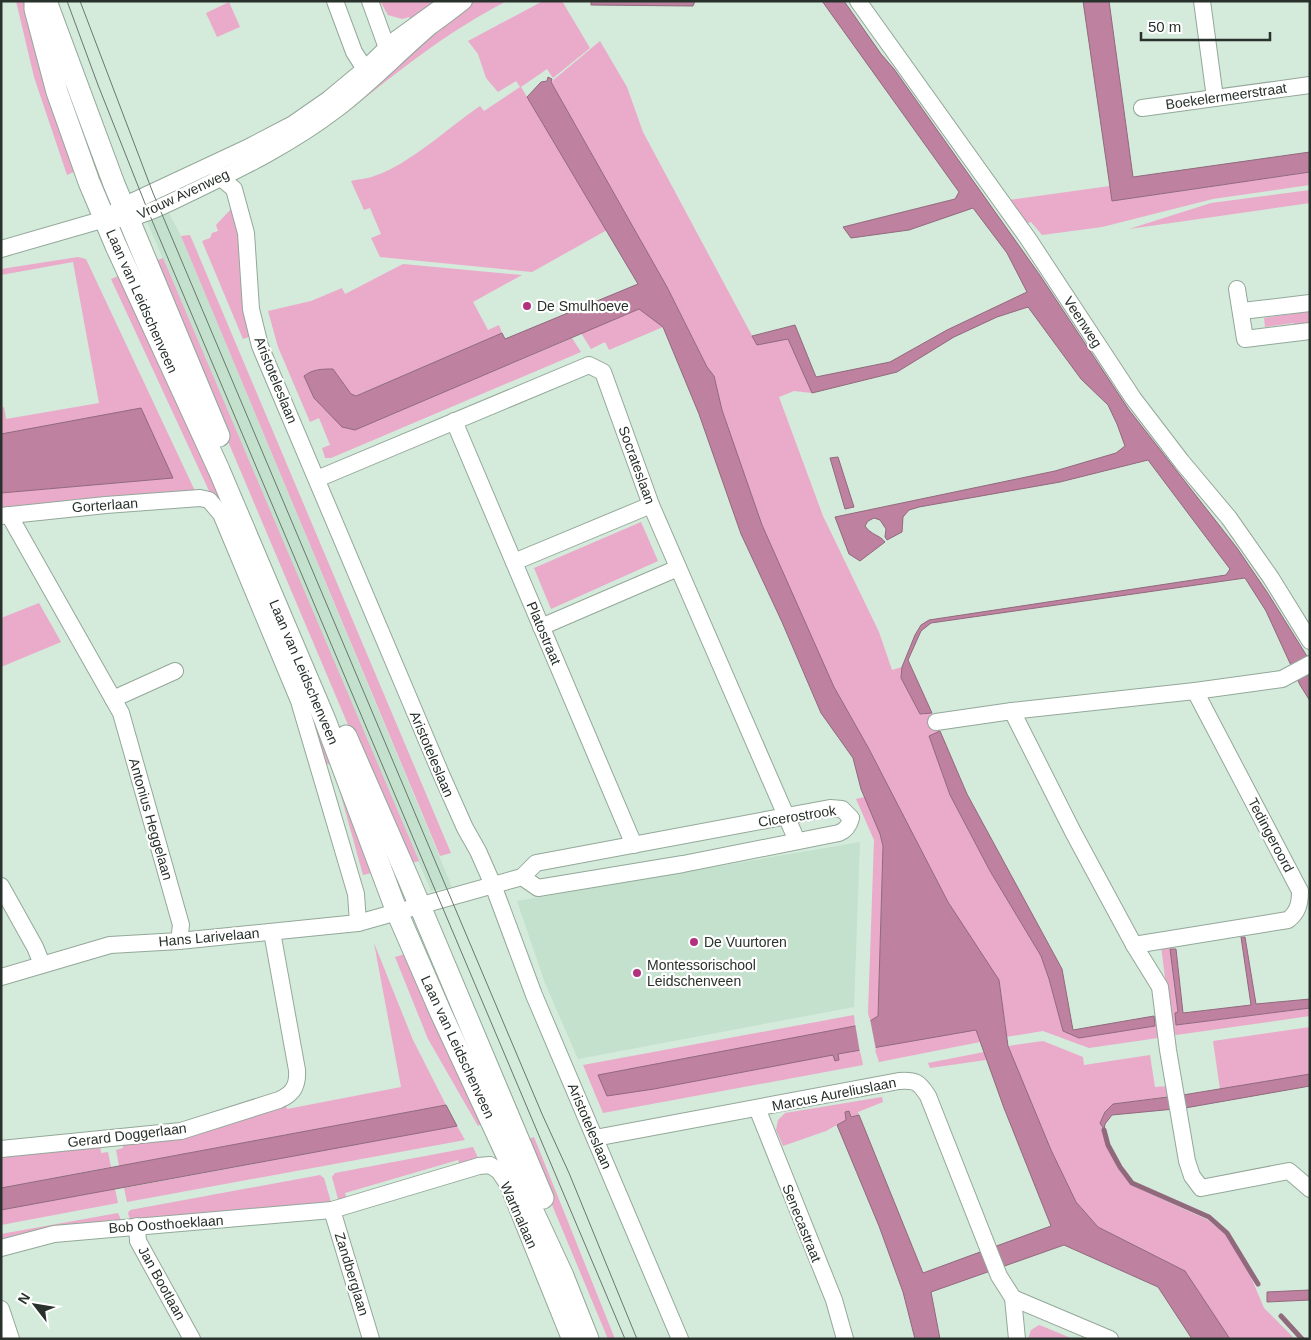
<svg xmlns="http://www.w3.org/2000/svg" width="1311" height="1340" font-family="Arial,sans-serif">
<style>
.built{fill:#c4e1cd}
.green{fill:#eaaaca}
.water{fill:#be81a0;stroke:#91697d}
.pier{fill:#d4eadb}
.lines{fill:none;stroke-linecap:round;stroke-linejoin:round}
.stream{stroke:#91697d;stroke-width:5}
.minor-casing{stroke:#93a899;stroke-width:18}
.tertiary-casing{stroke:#93a899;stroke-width:23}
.minor{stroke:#fff;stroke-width:16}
.tertiary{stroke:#fff;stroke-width:21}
.tram{stroke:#69776e;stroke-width:1}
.poi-dot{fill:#b1317e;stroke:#fff;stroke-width:2}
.labels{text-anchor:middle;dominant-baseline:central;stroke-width:4.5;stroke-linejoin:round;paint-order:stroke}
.street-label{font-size:14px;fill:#28312b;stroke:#fff}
.poi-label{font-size:14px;fill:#28312b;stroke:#fff;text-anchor:start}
</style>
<rect width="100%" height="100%" fill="#d4eadb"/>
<g class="built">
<path d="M166,208L181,236L452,887L431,891L146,219Z"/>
<path d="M860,842L854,1007L578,1059L545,983L517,901Z"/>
</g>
<g class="green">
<path d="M16,1H24L39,63L80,169L67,175L34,77Z"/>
<path d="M380,1H440L411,21L409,17L402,19L388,15Z"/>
<path d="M474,1H507C448,31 397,72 345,114L343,110L428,36Z"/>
<path d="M543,1H562L590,48L553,78L547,69L521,87L607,230L532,272L380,257L371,238L381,234L370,208L364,210L351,181C359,179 367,179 374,176C409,165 449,127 480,106L484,111L520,87L516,81L498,92L486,78L478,54L468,41Z"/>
<path d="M229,2L240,27L217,37L206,13Z"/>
<path d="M600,41L627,87L643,132L757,345L788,338L812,393L794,391L779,397L823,516L879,632L892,670L902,667L901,678L920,714L932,713L940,731L929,736L950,795L990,871L1041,956L1049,979L1063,1031L1079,1038L1155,1026L1154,1016L1158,1015L1160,1036L1158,1038L1089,1048L1043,1031L1006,1037L1005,1019L966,931L948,902L869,749L834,687L803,619L762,525L722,410L714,376L707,367L667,287L551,82Z"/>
<path d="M1310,172V185L1213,199L1102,227L1042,235L1031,222L1025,224L1008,200L1110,186L1113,201Z"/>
<path d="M1310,190V203L1129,229L1211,203Z"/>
<path d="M231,209L239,240L242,265V294L244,313L249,337L243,339L202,241L210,238L212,233L218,231L216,225Z"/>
<path d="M190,235L451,853L440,856L181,236Z"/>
<path d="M78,257L86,259L195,491L1,509V493L172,478L141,409L1,434V408L4,407L6,419L99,403L73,262L1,275V269Z"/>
<path d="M163,258L419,861L407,864L152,262Z"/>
<path d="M403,264L522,275L473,302L488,330L499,325L502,333L355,396L351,394L333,369C322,369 313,369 304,376L314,398L355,430L572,338L581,352L331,458H325L322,448L330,445L319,418L310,422L278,347L268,311L311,301L342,288L345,294Z"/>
<path d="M123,274L226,495L376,872L363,875L332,763L325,765L210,493L111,279Z"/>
<path d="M1310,306V326L1295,328L1294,323L1265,327L1264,318L1291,314V309Z"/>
<path d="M639,309L663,327L609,350L605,342L591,349L581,333Z"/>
<path d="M641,522L658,561L551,609L534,568Z"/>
<path d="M39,603L61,642L1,667V618Z"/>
<path d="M865,797L880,834L883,846L878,1017L870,1021L868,1013L874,840L856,799Z"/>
<path d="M374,943L413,1040L446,1105L119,1166L116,1150L123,1148V1142L286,1105L287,1109L401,1087Z"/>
<path d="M1170,945L1178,1013L1176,1025L1310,1008V1016L1176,1035L1172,1032L1161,946Z"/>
<path d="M409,953L486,1121L478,1126L428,1039L395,957Z"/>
<path d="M854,1015L855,1026L834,1055L835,1061L839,1060L838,1054L860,1050L863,1065L603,1113L583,1065Z"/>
<path d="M1310,1027V1074L1220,1089L1213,1041Z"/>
<path d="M976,1030L980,1042L879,1062L874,1047Z"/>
<path d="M1043,1041L1083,1057L1084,1065L1150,1055L1155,1087L1168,1086L1170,1096L1113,1104L1105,1112L1100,1123L1107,1146L1118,1168L1131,1185L1208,1220L1225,1234L1248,1270L1264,1308L1295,1339H1230L1185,1271L1098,1227L1076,1202L1051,1150L1008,1046Z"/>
<path d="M984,1052L986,1060L930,1068L928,1063Z"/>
<path d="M882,1097L883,1102L858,1112L859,1115L850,1117L845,1112L846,1120L826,1131L783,1146L776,1130L778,1120L785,1113Z"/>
<path d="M457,1126L465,1140L127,1202L124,1188Z"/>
<path d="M534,1137L615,1339H608L525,1140Z"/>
<path d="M100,1145L101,1153L108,1152L111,1167L1,1188V1154Z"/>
<path d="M473,1147L479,1160L460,1166L458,1160L345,1193L347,1199L340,1201L338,1199L332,1177L335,1173Z"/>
<path d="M320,1175L324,1178L331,1202L130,1220L128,1213L130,1210Z"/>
<path d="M115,1189L118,1203L1,1225V1210Z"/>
<path d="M118,1213L121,1220L119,1221L1,1241V1234Z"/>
<path d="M1039,1325L1042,1326L1073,1339H1028L1031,1330Z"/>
</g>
<g class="water">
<path d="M591,1H695L693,6L591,5Z"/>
<path d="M822,1H844L881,54L894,69L1039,274L1129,410L1237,548L1267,592L1310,661V701L1300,685L1266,611L1245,578L931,623L921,631L908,660L932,713L920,714L901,678L902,667L915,635L921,625L929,620L1226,575L1230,569L1148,460L1060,482L919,507L909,510L903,517L902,532L887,540L885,537L886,529L880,520L874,518L868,521L865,526C871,535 880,535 885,542L860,561L849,554L835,517L1055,471L1116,453L1125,446L1117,424L1108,405L1081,379L1028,307L997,317L954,337L897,372L812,393L788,339L757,345L752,336L795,325L816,377L890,362L947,330L1027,292L1007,253L973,208L909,230L851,238L843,227L955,199L959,192Z"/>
<path d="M1083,1H1109L1133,177L1310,152V172L1112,201Z"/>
<path d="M548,77L552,79L551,82L667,287L707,367L714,376L722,410L762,525L834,687L869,749L948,902L999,980L1008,1046L1051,1150L1076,1202L1098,1227L1185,1271L1230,1339H1192L1158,1287L1064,1245L931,1292L940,1339H915L903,1292L879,1226L837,1125L846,1120L845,1112L849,1111L851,1117L859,1115L923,1273L1051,1226L1004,1108L976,1030L838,1054L839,1060L835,1061L833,1055L654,1089L607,1096L598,1075L855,1026L870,1021L878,1016L883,846L880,834L861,789L853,758L821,713L782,622L741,534L699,414L663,327L639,309L355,430L342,427L314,398L304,376C313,369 322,369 333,369L351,394L356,396L502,333L505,339L638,284L527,97L541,82L547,81Z"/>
<path d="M141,408L173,478L1,493V434Z"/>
<path d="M838,457L854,507L845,509L830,458Z"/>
<path d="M940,731L967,794L1062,969L1073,1030L1154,1016L1155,1026L1079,1038L1063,1031L1049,979L1041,956L990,871L950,795L929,736Z"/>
<path d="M1241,937H1245L1256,1004L1310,999V1008L1176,1025L1175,1013L1178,1012L1170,949H1176L1183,1013L1251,1005Z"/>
<path d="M1310,1074V1086L1185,1108L1112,1115L1105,1124L1104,1130L1100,1123L1105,1112L1113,1104L1183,1095Z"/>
<path d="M446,1105L457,1126L1,1210V1188Z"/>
<path d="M1310,1290V1300L1267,1302V1292Z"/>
</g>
<path class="pier" d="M870,1019L876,1050L860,1053L855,1023Z"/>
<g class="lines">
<g class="stream">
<path d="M1104,1130L1108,1145L1120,1167L1132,1183L1209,1217L1227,1233L1258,1284"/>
<path d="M1281,1316L1302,1339"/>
</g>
<g class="minor-casing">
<g id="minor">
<path d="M335,1L354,52L365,69H374"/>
<path d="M370,1L387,48V56"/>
<path d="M858,1L1029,240L1133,398L1182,462L1229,518L1271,578L1310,641"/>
<path d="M1202,1L1215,98"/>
<path d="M1142,108L1310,85"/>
<path d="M214,164L221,178L234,189L246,233L251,309L260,346L441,774L465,828L478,851L493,885L534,995L680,1339"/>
<path d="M115,212L123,206L247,148L293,124L329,99L365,69L395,40L449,1"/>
<path d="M118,219C140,219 171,202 192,192C242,168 293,143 337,109C370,84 399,53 431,26C442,18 453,10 464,1"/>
<path d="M1,249L105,219"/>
<path d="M1237,289L1245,339L1310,331"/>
<path d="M1242,311L1310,303"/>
<path d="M454,421L634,845"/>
<path d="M317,479L589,365L603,372L651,505L797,841"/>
<path d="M9,515L121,713L181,925L179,941"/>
<path d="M1,516L106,505L200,498L209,500L221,514L299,701L356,894L358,923"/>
<path d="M514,562L651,505"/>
<path d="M541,627L678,568"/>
<path d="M1195,691L1300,891C1300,904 1298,912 1288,920L1134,945L1073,832L1012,711Z"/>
<path d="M1195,691L1282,679L1310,664"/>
<path d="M113,699L175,671"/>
<path d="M936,722L1012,711"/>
<path d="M1,886L35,947L42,964"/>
<path d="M1134,945L1160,987L1168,1050L1187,1161L1192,1176L1201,1188L1289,1171L1310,1189"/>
<path d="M1,977L110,945L179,941L358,923L522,877L536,863L830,808L842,809L851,818C849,826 846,830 839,833L683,864L538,888L522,877"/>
<path d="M757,1108L834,1300L845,1339"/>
<path d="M595,1138L899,1081C916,1080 919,1082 928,1096L999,1276L1013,1298L1017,1339"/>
<path d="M1,1149L181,1131L279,1100C293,1094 298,1086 297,1070L272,932"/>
<path d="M332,1210L371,1339"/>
<path d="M137,1226L138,1241L192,1339"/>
<path d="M1,1248L54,1234L332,1210L479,1166L490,1165L499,1171L507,1183L570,1339"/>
<path d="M1013,1298L1110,1339"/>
<path d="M1,1309L11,1339"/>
</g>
</g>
<g class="tertiary-casing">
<g id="tertiary">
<path d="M35,1V9L57,92L89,182L116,246L219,470L325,720L397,912L440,1011L563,1276L588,1339"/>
<path d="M46,1L114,184L219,436"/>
<path d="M346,736L409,880L543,1198"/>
</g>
</g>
<use href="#minor" class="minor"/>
<use href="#tertiary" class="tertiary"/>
<g class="tram">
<path d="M67,1L98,85L148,211L625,1339"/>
<path d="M80,1L153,193L542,1114L569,1173L637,1339"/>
</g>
</g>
<g class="poi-dot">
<circle cx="527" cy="306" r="5"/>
<circle cx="694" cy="942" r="5"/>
<circle cx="637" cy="973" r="5"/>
</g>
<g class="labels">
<g class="street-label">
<text transform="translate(1226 96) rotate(-8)">Boekelermeerstraat</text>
<text transform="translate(183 194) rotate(-25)">Vrouw Avenweg</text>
<text transform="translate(142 301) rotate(66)">Laan van Leidschenveen</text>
<text transform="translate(1083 322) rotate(57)">Veenweg</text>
<text transform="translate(276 380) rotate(68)">Aristoteleslaan</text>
<text transform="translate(637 465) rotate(70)">Socrateslaan</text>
<text transform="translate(105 505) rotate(-4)">Gorterlaan</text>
<text transform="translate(544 633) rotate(67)">Platostraat</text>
<text transform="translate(304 672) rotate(67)">Laan van Leidschenveen</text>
<text transform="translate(432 754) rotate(67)">Aristoteleslaan</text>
<text transform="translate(797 816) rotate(-9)">Cicerostrook</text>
<text transform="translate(151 819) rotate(74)">Antonius Heggelaan</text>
<text transform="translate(1271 835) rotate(62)">Tedingeroord</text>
<text transform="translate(209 937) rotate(-5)">Hans Larivelaan</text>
<text transform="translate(458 1047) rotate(65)">Laan van Leidschenveen</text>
<text transform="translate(834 1094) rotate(-11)">Marcus Aureliuslaan</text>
<text transform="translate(590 1126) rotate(67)">Aristoteleslaan</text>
<text transform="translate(127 1135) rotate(-7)">Gerard Doggerlaan</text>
<text transform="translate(519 1215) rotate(66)">Wartnalaan</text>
<text transform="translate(802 1223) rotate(68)">Senecastraat</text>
<text transform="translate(166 1224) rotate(-4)">Bob Oosthoeklaan</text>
<text transform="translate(352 1274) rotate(73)">Zandberglaan</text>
<text transform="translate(162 1283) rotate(61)">Jan Bootlaan</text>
</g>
<g class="poi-label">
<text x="537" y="306">De Smulhoeve</text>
<text x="704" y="942">De Vuurtoren</text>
<text x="647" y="965">Montessorischool<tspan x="647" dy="16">Leidschenveen</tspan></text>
</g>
</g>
<rect width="1311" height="1340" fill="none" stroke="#28312b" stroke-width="5"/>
<g transform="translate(35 1305) rotate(301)" stroke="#ffffff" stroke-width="4" paint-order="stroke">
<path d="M0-4L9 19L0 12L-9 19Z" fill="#28312b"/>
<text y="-8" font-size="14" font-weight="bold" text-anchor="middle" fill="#28312b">N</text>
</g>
<path d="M1141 32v8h129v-8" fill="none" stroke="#28312b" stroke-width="2.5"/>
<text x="1148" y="32" font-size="15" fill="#28312b" stroke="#ffffff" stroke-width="4" paint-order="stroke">50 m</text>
</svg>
